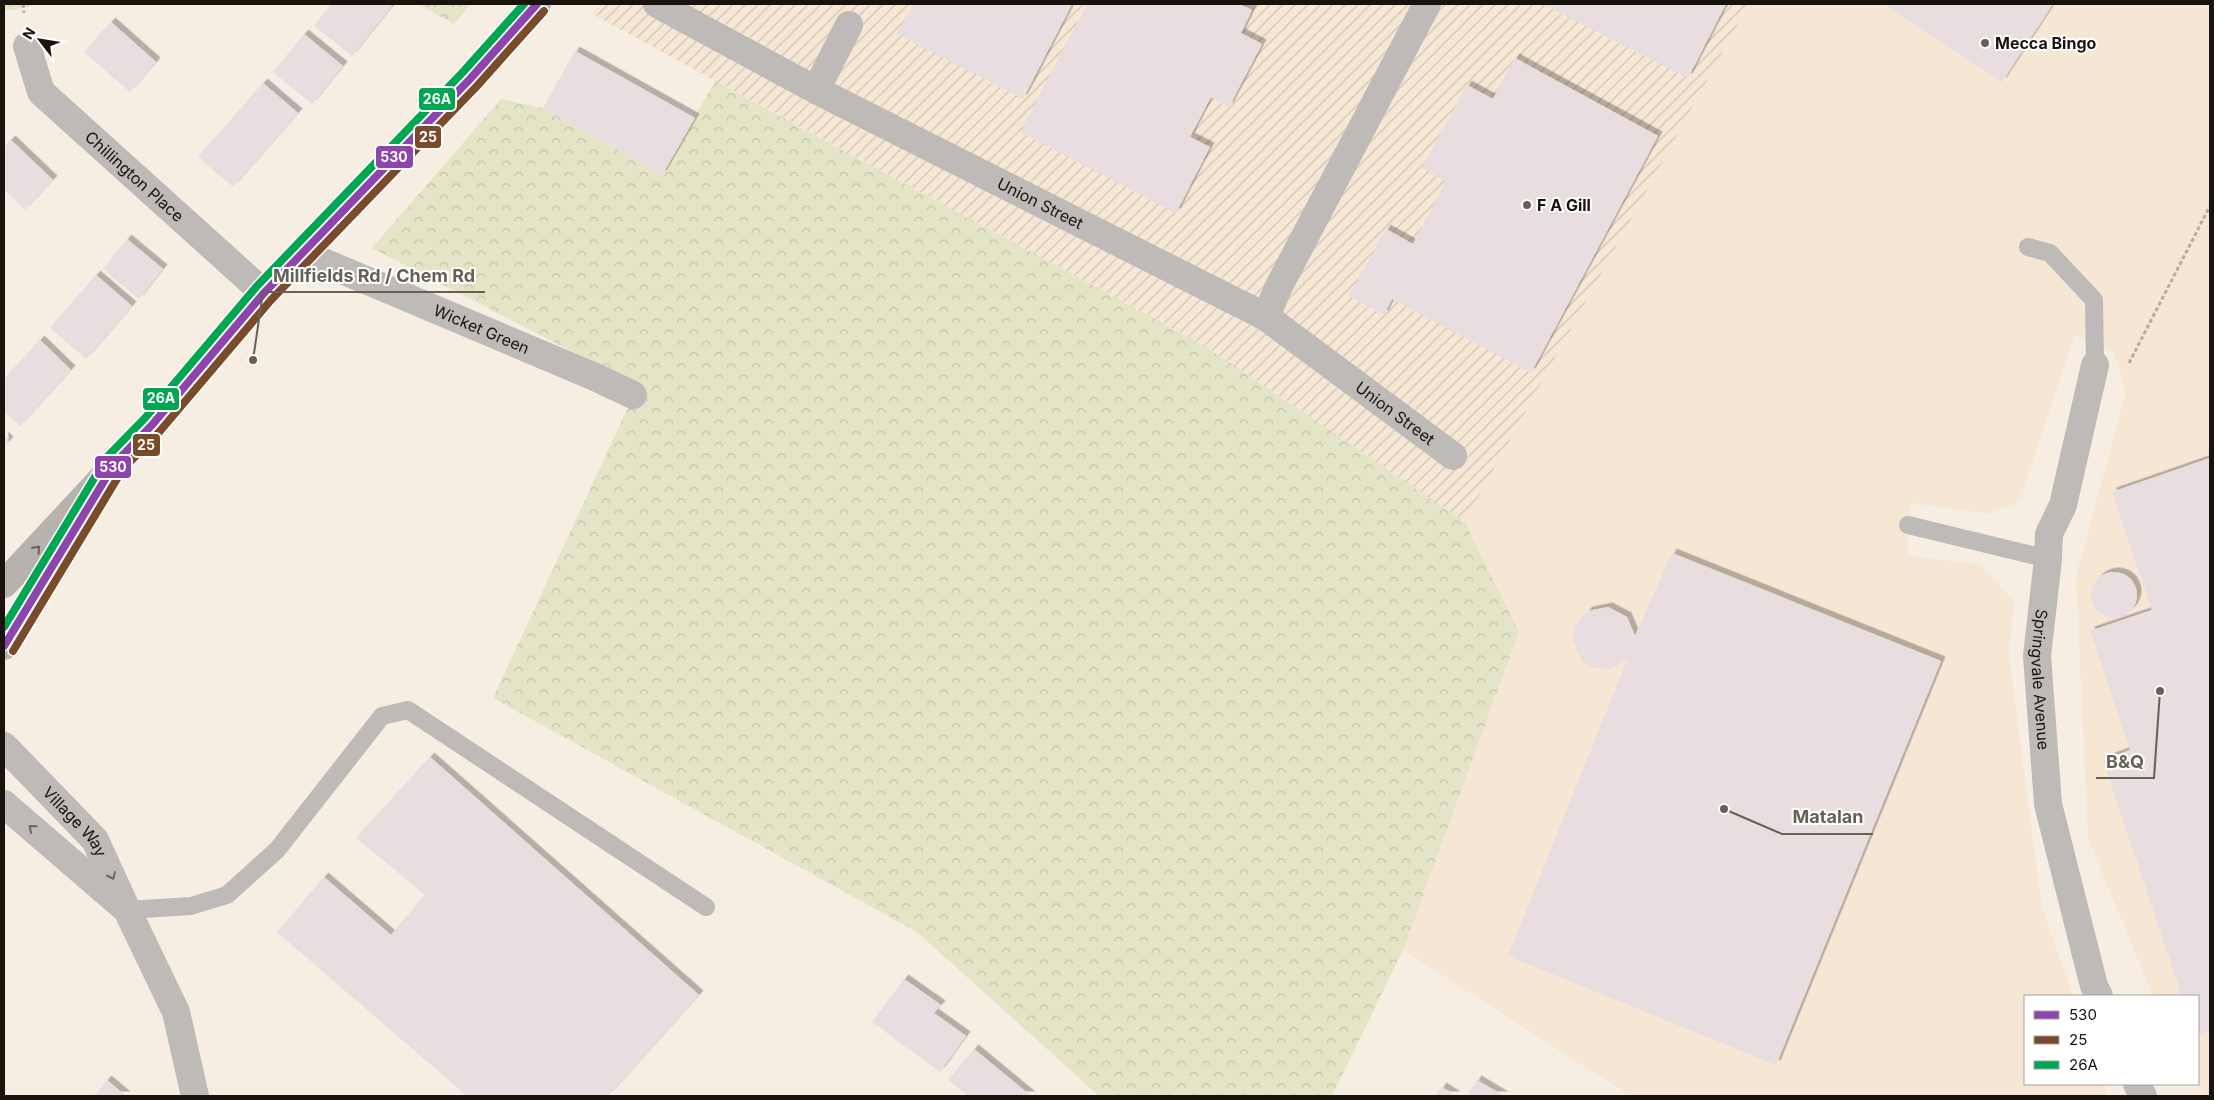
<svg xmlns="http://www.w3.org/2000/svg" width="2214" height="1100" font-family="Inter,sans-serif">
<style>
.built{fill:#f5e7d4}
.industrial{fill:url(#industrial-furrows)}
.park{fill:url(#park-crowns)}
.building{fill:#e8dddf;filter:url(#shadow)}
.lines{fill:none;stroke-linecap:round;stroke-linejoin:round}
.path{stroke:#b2aeab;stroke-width:3;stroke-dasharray:4 2.5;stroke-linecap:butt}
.service{stroke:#bebab8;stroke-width:18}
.minor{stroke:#bebab8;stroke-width:28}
.primary{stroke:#b8b2af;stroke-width:28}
.bus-1-casing{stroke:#fff;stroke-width:11}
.bus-2-casing{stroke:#fff;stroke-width:11}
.bus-3-casing{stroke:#fff;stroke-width:11}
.bus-1{stroke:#8e44ad;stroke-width:8}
.bus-2{stroke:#7a4b2a;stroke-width:8}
.bus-3{stroke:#00a651;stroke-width:8}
.oneway{stroke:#68625e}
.oneway2{stroke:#6b6662}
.poi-dot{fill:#666057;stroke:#fff;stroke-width:2}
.labels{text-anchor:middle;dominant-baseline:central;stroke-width:4;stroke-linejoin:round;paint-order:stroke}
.poi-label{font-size:16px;font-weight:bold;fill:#18130c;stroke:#fff;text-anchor:start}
.street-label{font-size:16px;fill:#18130c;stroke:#fff}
.leader{fill:none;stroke:#666057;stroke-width:2}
.callout-dot{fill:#666057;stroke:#fff;stroke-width:2}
.callout-label{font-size:18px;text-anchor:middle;font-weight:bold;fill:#666057;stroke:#fff;stroke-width:4;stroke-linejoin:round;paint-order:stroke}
.line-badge{stroke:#fff;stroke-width:2}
.badge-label{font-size:14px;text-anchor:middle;font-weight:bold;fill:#fff}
</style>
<defs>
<pattern id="industrial-furrows" width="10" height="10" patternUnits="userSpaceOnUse" patternTransform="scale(1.25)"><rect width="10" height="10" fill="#f5e7d4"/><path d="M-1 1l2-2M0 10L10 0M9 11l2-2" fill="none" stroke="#d1c5b5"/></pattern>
<pattern id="park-crowns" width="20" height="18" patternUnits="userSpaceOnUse" patternTransform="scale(1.25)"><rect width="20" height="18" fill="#e4e5c6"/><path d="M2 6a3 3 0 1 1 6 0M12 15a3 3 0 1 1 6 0" fill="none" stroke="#c3c4a9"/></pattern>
<filter id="shadow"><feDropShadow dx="4.5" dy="-4.5" stdDeviation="0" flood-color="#0004"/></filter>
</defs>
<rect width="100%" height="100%" fill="#f6eee3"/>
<path class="built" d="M1749,4H2210V1096H2208L2198,1081V996H2153L2088,839L2076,576L2126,392L2114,353L2075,335L2020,502L1989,514L1911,503L1907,556L1981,564L2014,602L2009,655L2042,907L2073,996H2025V1084H2104L2108,1096H1630L1403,950L1519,632L1465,522Z"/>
<path class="industrial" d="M600,4H1749L1465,522L1205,346L592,14Z"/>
<g class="park">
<path d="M4,4H37L14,10H4Z"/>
<path d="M418,4H471L454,24Z"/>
<path d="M715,81L1205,346L1465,522L1519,632L1403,950L1332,1096H1099L917,932L493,698L638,386L372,248L501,99L543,108L662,175Z"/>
</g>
<g class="building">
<path d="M331,4H389L392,6L352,56L314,26Z"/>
<path d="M913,4H1072L1023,99L897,34Z"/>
<path d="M1087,4H1239L1252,10L1241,33L1262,44L1229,107L1211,97L1190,137L1210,147L1176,213L1020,132Z"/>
<path d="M1542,4H1726L1688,78Z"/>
<path d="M1883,4H2053L2002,82Z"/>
<path d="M111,22L156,62L130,92L84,52Z"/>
<path d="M304,34L343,66L312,104L273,72Z"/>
<path d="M575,51L695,118L662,175L543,108Z"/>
<path d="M1515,58L1658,136L1531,373L1392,299L1384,315L1349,296L1386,229L1413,244L1446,181L1422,168L1467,85L1493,99Z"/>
<path d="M263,83L298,113L233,187L198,157Z"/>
<path d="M11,140L53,180L25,210L4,190V147Z"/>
<path d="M127,239L163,269L139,299L103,269Z"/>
<path d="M96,275L132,306L86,359L50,328Z"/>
<path d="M40,340L71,370L20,426L4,411V379Z"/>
<path d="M4,436L9,441L4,447Z"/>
<path d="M2210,458V1030L2198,1035V996H2182L2103,760L2130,750L2090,631L2152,610L2112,492Z"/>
<path d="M1672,553L1941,661L1776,1065L1508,956L1628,658L1611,669L1595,668L1582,661L1573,641L1575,626L1588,611L1608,607L1627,617L1635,636Z"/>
<circle cx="2114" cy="595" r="23"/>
<path d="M430,757L699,995L608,1096H467L277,932L324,877L391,935L425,895L356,838Z"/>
<path d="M904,979L941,1005L934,1013L966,1036L940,1072L872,1022Z"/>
<path d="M974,1049L1031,1096H968L948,1080Z"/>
<path d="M107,1080L126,1096H94Z"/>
<path d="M1477,1080L1504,1096H1467Z"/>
<path d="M1442,1087L1456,1096H1436Z"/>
</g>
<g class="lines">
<g class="path">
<path d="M23,4L24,13"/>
<path d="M2129,363L2210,206"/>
</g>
<g class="service">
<path d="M2028,247L2050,253L2094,300L2095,365"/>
<path d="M1908,525L2048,559"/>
<path d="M127,910L191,906L227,895L277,850L382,716L408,710L706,907"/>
</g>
<g class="minor">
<path id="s1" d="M657,4L816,90L1266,317L1278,288L1427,4"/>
<path id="s2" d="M27,46L41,92L264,293"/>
<path d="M816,90L849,25"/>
<path id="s3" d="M302,253L595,377L633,395"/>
<path id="s4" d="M1266,317L1453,456"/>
<path id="s5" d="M2095,365L2063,505L2049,534L2048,559L2037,656L2048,804L2094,986L2099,996"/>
<path id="s6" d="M4,746L95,840L127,910L4,804"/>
<path d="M127,910L176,1012L195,1096"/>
<path d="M2137,1084L2143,1096"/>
</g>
<g class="primary">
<path d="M4,584L152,425L264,293L470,79L537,4"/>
<path d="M4,646L85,514"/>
</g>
<g class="bus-1-casing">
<path id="bus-1" d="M4,646L115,463L152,425L264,293L470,79L537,4"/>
</g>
<g class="bus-2-casing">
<path id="bus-2" d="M13,651L123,469L160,431L271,300L477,86L544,11"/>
</g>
<g class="bus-3-casing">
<path id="bus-3" d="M4,627L107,457L145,418L257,286L463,72L524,4"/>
</g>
<use href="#bus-1" class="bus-1"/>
<use href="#bus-2" class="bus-2"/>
<use href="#bus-3" class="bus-3"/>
</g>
<defs><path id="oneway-chevron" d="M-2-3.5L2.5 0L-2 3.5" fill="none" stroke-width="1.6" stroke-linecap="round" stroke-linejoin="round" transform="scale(1.25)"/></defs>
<use class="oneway" href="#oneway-chevron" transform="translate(37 549) rotate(-47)"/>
<g class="oneway2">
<use href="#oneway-chevron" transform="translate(32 828) rotate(-139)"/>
<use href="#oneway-chevron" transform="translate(112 876) rotate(66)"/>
</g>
<g class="poi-dot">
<circle cx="1985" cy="43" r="5"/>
<circle cx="1527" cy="205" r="5"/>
</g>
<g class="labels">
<g class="poi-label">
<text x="1995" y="43">Mecca Bingo</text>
<text x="1537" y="205">F A Gill</text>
</g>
<g class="street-label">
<text stroke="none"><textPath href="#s2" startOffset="174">Chillington Place</textPath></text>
<text stroke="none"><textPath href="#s1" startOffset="432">Union Street</textPath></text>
<text stroke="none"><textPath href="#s3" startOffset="195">Wicket Green</textPath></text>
<text stroke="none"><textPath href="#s4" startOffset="161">Union Street</textPath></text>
<text stroke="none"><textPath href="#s5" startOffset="322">Springvale Avenue</textPath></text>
<text stroke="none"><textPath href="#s6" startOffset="104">Village Way</textPath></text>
</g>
</g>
<path class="leader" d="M253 360L263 292H485M2160 691L2154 778H2096M1724 809L1782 834H1873"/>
<g class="callout-dot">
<circle cx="253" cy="360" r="5"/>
<circle cx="2160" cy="691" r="5"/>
<circle cx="1724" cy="809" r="5"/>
</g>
<g class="callout-label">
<text x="374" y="282">Millfields Rd / Chem Rd</text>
<text x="2125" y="768">B&amp;Q</text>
<text x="1828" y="823">Matalan</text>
</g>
<g class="line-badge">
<rect x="418" y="87" width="38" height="24" rx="5" fill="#00a651"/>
<rect x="414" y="125" width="28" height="24" rx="5" fill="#7a4b2a"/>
<rect x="375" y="145" width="39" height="24" rx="5" fill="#8e44ad"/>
<rect x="142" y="387" width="38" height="24" rx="5" fill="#00a651"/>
<rect x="132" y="433" width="29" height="24" rx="5" fill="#7a4b2a"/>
<rect x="94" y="455" width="38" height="24" rx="5" fill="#8e44ad"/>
</g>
<g class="badge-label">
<text x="437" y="104">26A</text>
<text x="428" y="142">25</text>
<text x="394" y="162">530</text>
<text x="161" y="403">26A</text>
<text x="146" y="450">25</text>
<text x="113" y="472">530</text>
</g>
<rect width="2214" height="1100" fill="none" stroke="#18130c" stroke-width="10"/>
<rect x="2024" y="995" width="175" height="90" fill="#ffffff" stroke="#a3a19e"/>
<rect x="2034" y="1011" width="25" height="8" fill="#8e44ad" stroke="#a3a19e"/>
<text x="2069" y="1020" font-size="15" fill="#18130c">530</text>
<rect x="2034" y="1036" width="25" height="8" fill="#7a4b2a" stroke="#a3a19e"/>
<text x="2069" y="1045" font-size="15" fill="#18130c">25</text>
<rect x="2034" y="1061" width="25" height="8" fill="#00a651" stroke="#a3a19e"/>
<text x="2069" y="1070" font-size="15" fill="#18130c">26A</text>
<g transform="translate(40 40) rotate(301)" stroke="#ffffff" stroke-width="4" paint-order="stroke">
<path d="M0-4L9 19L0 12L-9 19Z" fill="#18130c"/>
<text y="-8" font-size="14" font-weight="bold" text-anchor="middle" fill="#18130c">N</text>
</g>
</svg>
